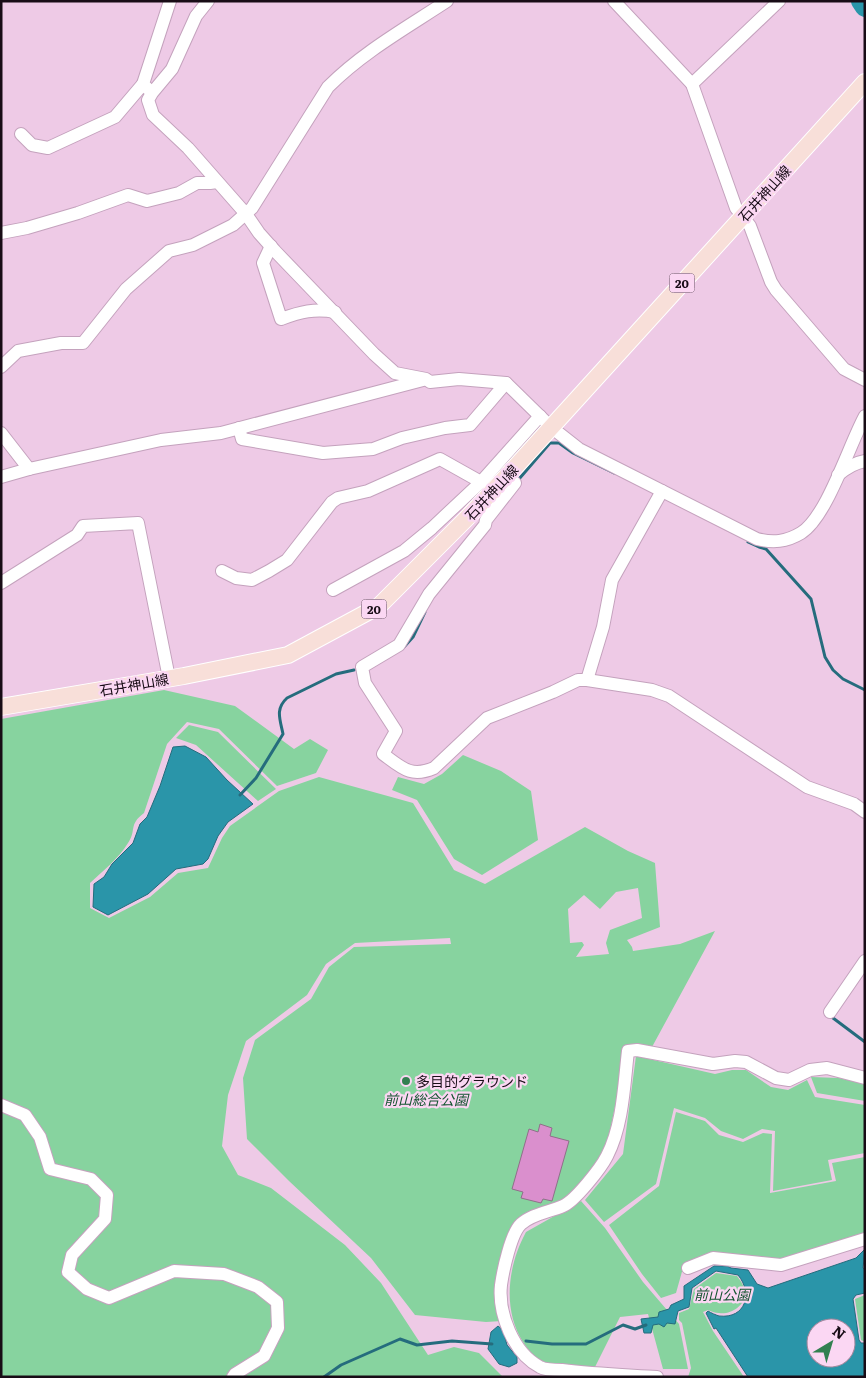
<svg xmlns="http://www.w3.org/2000/svg" width="866" height="1378" font-family="Literata,'Noto Sans JP',serif">
<style>
.green{fill:#87d39f;fill-rule:evenodd}
.water{fill:#2a95a9;stroke:#256c7d;fill-rule:evenodd}
.lines{fill:none;stroke-linecap:round;stroke-linejoin:round}
.stream{stroke:#256c7d;stroke-width:3}
.river{stroke:#2a95a9;stroke-width:20}
.building{fill:#da8fcd;stroke:#8f7089}
.minor-casing{stroke:#c4a2bd;stroke-width:14}
.major-casing{stroke:#fff;stroke-width:18}
.minor{stroke:#fff;stroke-width:12}
.major{stroke:#f8dfd9;stroke-width:16}
.poi-dot{fill:#328050;stroke:#fbd7f3;stroke-width:2}
.labels{text-anchor:middle;dominant-baseline:central;stroke-width:4.5;stroke-linejoin:round;paint-order:stroke}
.shield{fill:#fbd7f3;stroke:#5c4958;stroke-width:1}
.shield-label{font-size:12px;font-weight:bold;fill:#180c16}
.street-label{font-size:14px;fill:#180c16;stroke:#fbd7f3}
.poi-label{font-size:14px;fill:#180c16;stroke:#fbd7f3;text-anchor:start}
.park-label{font-size:14px;font-style:italic;fill:#12542f;stroke:#fbd7f3}
</style>
<rect width="100%" height="100%" fill="#eecae6"/>
<g class="green">
<path d="M164,690L235,706L294,749L310,739L328,750L316,773L277,786L219,729L187,722L167,744L144,813C128,825 137,830 128,843C119,858 103,871 90,883V908L109,918L150,897L178,873L208,868L222,838L230,826L279,791L319,777L413,803L454,870L485,884L585,827L628,851L655,863L660,927L627,940L632,947L633,951L680,944L715,931L652,1047C641,1046 629,1041 622,1051L619,1087L609,1136L602,1156L572,1195L561,1203L526,1214L500,1261L494,1296L502,1321L486,1322L415,1315L371,1258L289,1181L247,1139L243,1078L255,1040L311,999L329,967L354,947L451,944L450,938L355,943L326,964L307,995L246,1041L228,1095L222,1146L238,1175L271,1188L345,1245L381,1283L428,1355L454,1347L479,1353L503,1377H1V719ZM638,888L642,918L610,930L606,943L609,954L576,957L584,945L582,942L570,943L568,909L584,895L600,909L616,892Z"/>
<path d="M189,725L218,732L276,789L258,801L196,745L176,738Z"/>
<path d="M463,755L501,771L531,791L538,840L482,875L454,859L417,800L392,790L398,777L424,784L442,774Z"/>
<path d="M636,1056L715,1074L732,1070H746L771,1087L788,1090L807,1080L815,1097L865,1105V1153L828,1160L832,1180L773,1191L775,1131L762,1129L743,1139L721,1131L705,1118L674,1108L656,1184L604,1222L585,1200L623,1154Z"/>
<path d="M811,1077L839,1078L865,1084V1101L817,1093Z"/>
<path d="M676,1112L705,1121L719,1135L743,1142L763,1133L772,1134L770,1193L836,1181L832,1163L865,1157V1234L775,1261L710,1253L683,1268L676,1293L661,1298L642,1274L609,1225L659,1186Z"/>
<path d="M581,1201L605,1228L643,1282L679,1324L688,1369H663L648,1314L620,1317L594,1369C580,1367 553,1365 541,1361C534,1358 527,1348 523,1342C502,1309 508,1265 526,1232Z"/>
<path d="M716,1273L737,1276C741,1281 745,1287 745,1294C745,1306 730,1315 719,1313C715,1313 711,1311 708,1310L703,1312L713,1331L744,1377H688L691,1368L682,1323L679,1320V1313L689,1309L694,1289Z"/>
<path d="M865,1295V1342L861,1340L855,1299Z"/>
</g>
<g class="water">
<path d="M185,746L206,757L227,780L253,804L228,822L218,836L208,859L203,864L176,869L148,894L108,915L93,907L94,884L104,877L112,864L133,843L140,824L147,817L160,786L173,747Z"/>
<path d="M865,1249L863,1268L865,1269V1293L856,1295L853,1299L859,1340L861,1343H865V1377H748L716,1328L714,1329L706,1313L708,1311C711,1313 716,1315 719,1316C746,1319 753,1293 738,1275L716,1271L692,1288L689,1307L678,1311L675,1324L667,1323L664,1327L659,1324L653,1325L651,1333H644L641,1319L658,1317L659,1312L669,1309L671,1305L684,1299V1286L714,1266H727L731,1268L748,1270L757,1284L768,1288L856,1258ZM816,1328H846V1358H816Z"/>
<path d="M498,1326L503,1330L507,1345L517,1357V1363L509,1367L499,1364L488,1349L491,1332Z"/>
</g>
<g class="lines">
<g class="stream">
<path d="M519,479L550,443H559L573,453L614,473"/>
<path d="M748,542L759,547L766,549L811,599L825,657L833,670L843,679L865,690"/>
<path d="M404,647L413,637L425,612"/>
<path d="M240,795L256,778L283,734C280,719 275,709 287,698L336,674L354,670"/>
<path d="M833,1018L865,1042"/>
<path d="M526,1341L552,1344H586L623,1325L635,1329L646,1325"/>
<path d="M324,1377L341,1365L400,1339L417,1345L452,1341L492,1344"/>
</g>
<path class="river" d="M861,1L865,7"/>
</g>
<path class="building" d="M540,1124L552,1128L550,1136L569,1141L552,1201L543,1199L541,1203L521,1198L523,1192L512,1189L529,1129L538,1132Z"/>
<g class="lines">
<g class="minor-casing">
<g id="minor">
<path d="M208,1L196,16L172,69L152,93L148,100L153,115L188,148L246,214L259,233L275,251L374,354L395,373L426,379L430,382L459,379L506,383L551,427L579,449L757,539C773,543 786,542 801,533C827,517 849,445 865,416"/>
<path d="M614,1L692,84L736,208L750,226L771,282L776,290L844,369L865,380"/>
<path d="M692,84L779,1"/>
<path d="M148,89L143,84L170,1"/>
<path d="M21,134L32,145L48,148L115,117L143,84"/>
<path d="M1,233L27,228L78,213L128,195L147,201L179,193L197,183H210L217,182"/>
<path d="M271,246L263,263L281,319C300,312 315,308 335,312"/>
<path d="M1,367L18,351L61,343H83L126,289L169,251L193,245L233,225L252,208L328,87C363,52 406,28 447,1"/>
<path d="M239,428L242,439L323,453L373,449L402,438L445,428L470,425L506,383"/>
<path d="M1,433L29,469"/>
<path d="M838,475C846,468 854,463 865,461"/>
<path d="M507,476L515,483L486,520L485,525L429,594L399,645L362,667L365,683L396,731L383,754C402,768 411,778 434,768L487,718L553,692L578,680H587L652,690L669,696L807,787L854,804L865,812"/>
<path d="M1,477L29,469L161,440L221,433L423,380"/>
<path d="M222,571L236,578L252,580L269,571L287,560L332,502L338,498L368,491L440,459L481,482"/>
<path d="M1,583L77,535L83,526L138,523L169,678"/>
<path d="M333,590L404,551L432,528L481,482L540,416"/>
<path d="M587,680L603,627L612,580L662,491"/>
<path d="M830,1012L865,961"/>
<path d="M1,1105L25,1115L40,1137L50,1169L91,1179L107,1195L105,1219L72,1255L68,1272L87,1289L109,1298L174,1271L224,1274L258,1287L277,1302L278,1328L264,1356L235,1374L233,1377"/>
<path d="M688,1268L713,1258L781,1265L865,1239"/>
<path d="M657,1377C625,1375 593,1374 562,1370C555,1370 545,1370 540,1367C513,1353 498,1313 501,1285C503,1271 511,1233 521,1224C532,1214 549,1212 563,1206C575,1201 601,1168 607,1156C623,1125 624,1085 628,1051L637,1050L713,1064L735,1061L746,1062L776,1078L789,1080L810,1070L827,1068L865,1078"/>
</g>
</g>
<g class="major-casing">
<path id="major" d="M1,707L184,676L288,655L379,606L469,516L517,465L865,82"/>
</g>
<use href="#minor" class="minor"/>
<use href="#major" class="major"/>
</g>
<circle class="poi-dot" cx="406" cy="1081" r="5"/>
<g class="labels">
<g class="shield">
<rect x="669.5" y="273.5" width="25" height="19" rx="4"/>
<rect x="361.5" y="599.5" width="25" height="19" rx="4"/>
</g>
<g class="shield-label">
<text x="682" y="283">20</text>
<text x="374" y="609">20</text>
</g>
<g class="street-label">
<text transform="translate(764 193) rotate(-48)">石井神山線</text>
<text transform="translate(491 492) rotate(-47)">石井神山線</text>
<text transform="translate(134 684) rotate(-10)">石井神山線</text>
</g>
<g class="poi-label">
<text x="416" y="1081">多目的グラウンド</text>
</g>
<g class="park-label">
<text x="426" y="1099">前山総合公園</text>
<text x="722" y="1294">前山公園</text>
</g>
</g>
<rect width="866" height="1378" fill="none" stroke="#180c16" stroke-width="5"/>
<g transform="translate(831 1343) rotate(38)"><circle r="24" fill="#fbd7f3" stroke="#a0869b"/>
<path d="M0-4L9 19L0 12L-9 19Z" fill="#328050"/>
<text y="-8" font-size="14" font-weight="bold" text-anchor="middle" fill="#180c16">N</text>
</g>
</svg>
